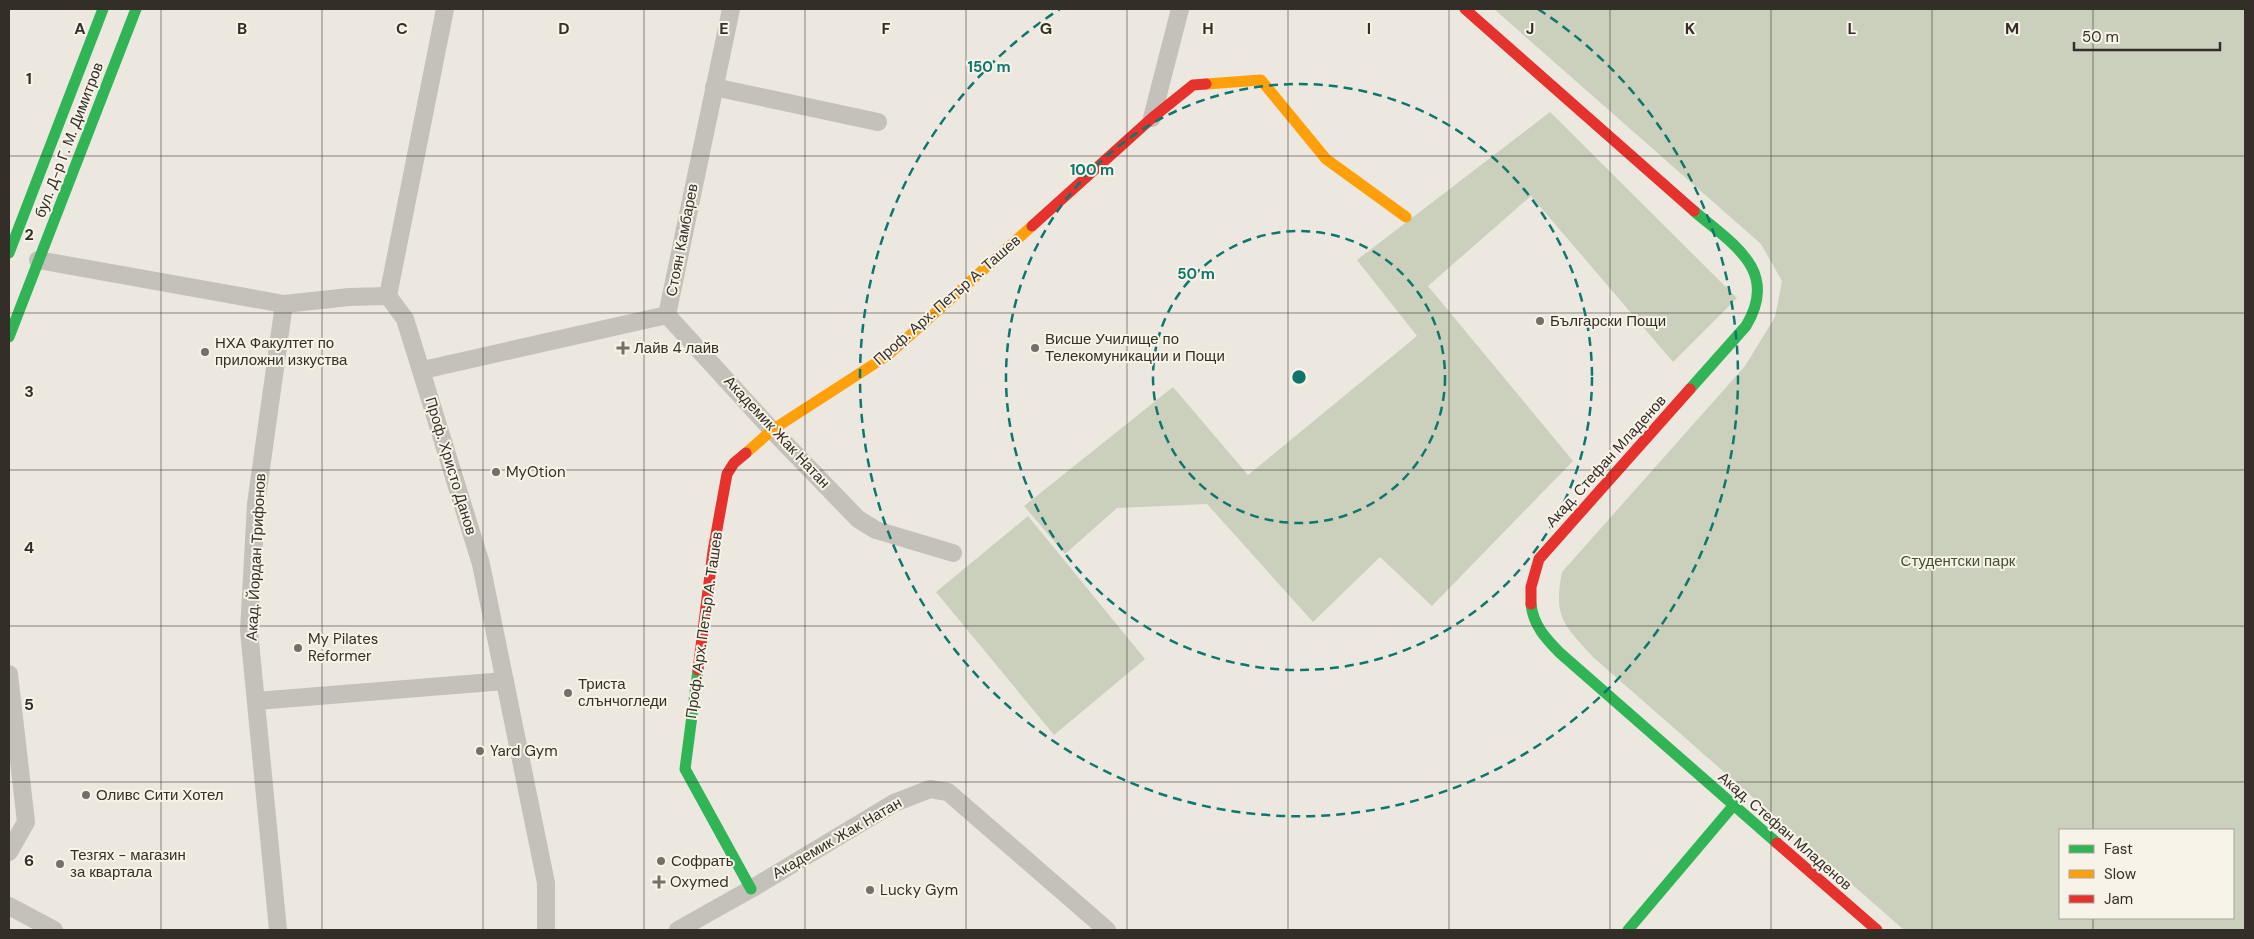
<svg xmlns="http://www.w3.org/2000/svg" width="2254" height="939" font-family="'DM Sans',sans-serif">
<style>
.green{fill:#cad0bc;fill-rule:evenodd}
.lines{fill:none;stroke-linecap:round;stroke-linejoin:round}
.street{stroke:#c4c0ba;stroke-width:18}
.fast{stroke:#30b455;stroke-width:11}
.slow{stroke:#ff9f0a;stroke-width:11}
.jam{stroke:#e5322d;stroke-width:11}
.grid{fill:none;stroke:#342e28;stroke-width:1;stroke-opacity:0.55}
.ring{fill:none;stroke:#0f766e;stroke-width:2.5;stroke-dasharray:9 6}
.poi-dot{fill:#746f68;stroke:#f8f3e8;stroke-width:2}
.labels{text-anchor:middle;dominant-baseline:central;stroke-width:4;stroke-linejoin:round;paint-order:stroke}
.street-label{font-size:15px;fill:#342e28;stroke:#f8f3e8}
.poi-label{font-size:15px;fill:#342e28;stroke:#f8f3e8;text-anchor:start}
.park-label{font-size:15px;fill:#3f502e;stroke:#f8f3e8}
.grid-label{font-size:16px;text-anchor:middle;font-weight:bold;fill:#342e28;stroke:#f8f3e8;stroke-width:4;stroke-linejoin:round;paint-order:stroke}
.centre{fill:#0f766e;stroke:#f8f3e8;stroke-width:2.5}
.ring-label{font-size:15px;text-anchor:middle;font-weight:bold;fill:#0f766e;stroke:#f8f3e8;stroke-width:4;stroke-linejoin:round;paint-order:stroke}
</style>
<rect width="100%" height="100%" fill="#ece8e0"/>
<g class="green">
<path d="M1494,9H2245V930H1904L1593,657C1564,625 1553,618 1562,572L1745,366L1775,317L1782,281L1761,244ZM2233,830V918H2060V830Z"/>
<path d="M1550,112L1737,298L1673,362L1531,196L1428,286L1573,461L1432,606L1380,557L1313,622L1207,504L1117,508L1065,554L1024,506L1173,387L1248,475L1417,336L1357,260Z"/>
<path d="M1028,516L1145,659L1054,735L936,592Z"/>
</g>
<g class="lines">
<g class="street">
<path d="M445,9L388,296L405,319L481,564L546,883V930"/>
<path d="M714,87L878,122"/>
<path d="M1152,118L1180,9"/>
<path d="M38,260L284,304L349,297L388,296"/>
<path d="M667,315L772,430L858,519L876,530L953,553"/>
<path d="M423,370L667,315L731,9"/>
<path d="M9,674L26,822L9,852"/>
<path d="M256,701L505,681"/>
<path d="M9,906L54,930"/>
<path d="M278,930L249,631L256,504L284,304"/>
<path d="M678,930L751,889L894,803L930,789L948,792L1107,930"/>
</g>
<g class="fast">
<path d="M9,253L103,9"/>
<path d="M9,337L136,9"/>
<path d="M1690,389L1746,326C1780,270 1732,244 1694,211"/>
<path d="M1531,604C1533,625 1546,639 1560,653L1777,843"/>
<path d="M698,670L685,769L751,889"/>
<path d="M1628,930L1733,806"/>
</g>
<g class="slow">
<path d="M1206,84L1261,80L1326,159L1406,217"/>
<path d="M746,453L772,430L888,355L1032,226"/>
</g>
<g class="jam">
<path d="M1465,9L1694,211"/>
<path d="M1032,226L1152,118L1193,85L1206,84"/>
<path d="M1531,604V587L1539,559L1690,389"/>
<path d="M698,670L713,551L727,474L734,463L746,453"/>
<path d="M1777,843L1877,930"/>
</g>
</g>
<path class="grid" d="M161,9V930M322,9V930M483,9V930M644,9V930M805,9V930M966,9V930M1127,9V930M1288,9V930M1449,9V930M1610,9V930M1771,9V930M1932,9V930M2093,9V830M9,156H2245M9,313H2245M9,470H2245M9,626H2245M9,782H2245M2093,918V930"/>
<g class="ring">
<circle cx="1299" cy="377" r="146"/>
<circle cx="1299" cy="377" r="293"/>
<path d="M1538 9A439 439 0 1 1 1060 9"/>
</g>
<g class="poi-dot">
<circle cx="1540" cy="321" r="5"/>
<path d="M620.5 340.5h5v5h5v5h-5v5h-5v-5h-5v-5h5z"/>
<circle cx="1035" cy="348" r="5"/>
<circle cx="205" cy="352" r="5"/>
<circle cx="496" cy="472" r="5"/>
<circle cx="298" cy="648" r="5"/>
<circle cx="568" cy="693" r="5"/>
<circle cx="480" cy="751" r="5"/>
<circle cx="86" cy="795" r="5"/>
<circle cx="661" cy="861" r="5"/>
<circle cx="60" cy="864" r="5"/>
<path d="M656.5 874.5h5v5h5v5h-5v5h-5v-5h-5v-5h5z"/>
<circle cx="870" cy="890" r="5"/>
</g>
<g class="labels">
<g class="street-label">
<text transform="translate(69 140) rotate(-69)">бул. Д-р Г. М. Димитров</text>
<text transform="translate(682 240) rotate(-79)">Стоян Камбарев</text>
<text transform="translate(947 300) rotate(-41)">Проф. Арх. Петър А. Ташев</text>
<text transform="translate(777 432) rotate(47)">Академик Жак Натан</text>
<text transform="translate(1606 461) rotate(-48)">Акад. Стефан Младенов</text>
<text transform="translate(451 466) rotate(73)">Проф. Христо Данов</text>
<text transform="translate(256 557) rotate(-87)">Акад. Йордан Трифонов</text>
<text transform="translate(704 625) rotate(-82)">Проф. Арх. Петър А. Ташев</text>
<text transform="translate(1785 831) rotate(41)">Акад. Стефан Младенов</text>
<text transform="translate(837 838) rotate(-30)">Академик Жак Натан</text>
</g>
<g class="poi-label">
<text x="1550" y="321">Български Пощи</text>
<text x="1045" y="339">Висше Училище по<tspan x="1045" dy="17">Телекомуникации и Пощи</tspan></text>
<text x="215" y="343">НХА Факултет по<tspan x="215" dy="17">приложни изкуства</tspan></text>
<text x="634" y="348">Лайв 4 лайв</text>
<text x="506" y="472">MyOtion</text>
<text x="308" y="639">My Pilates<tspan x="308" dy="17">Reformer</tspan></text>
<text x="578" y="684">Триста<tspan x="578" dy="17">слънчогледи</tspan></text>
<text x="490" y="751">Yard Gym</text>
<text x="96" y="795">Оливс Сити Хотел</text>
<text x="70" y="855">Тезгях - магазин<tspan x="70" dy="17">за квартала</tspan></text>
<text x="671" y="861">Софрать</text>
<text x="670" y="882">Oxymed</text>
<text x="880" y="890">Lucky Gym</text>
</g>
<g class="park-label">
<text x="1958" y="561">Студентски парк</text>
</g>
</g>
<g class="grid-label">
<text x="80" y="34">A</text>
<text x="242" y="34">B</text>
<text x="402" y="34">C</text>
<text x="564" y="34">D</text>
<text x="724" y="34">E</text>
<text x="886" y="34">F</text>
<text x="1046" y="34">G</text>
<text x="1208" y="34">H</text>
<text x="1369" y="34">I</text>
<text x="1530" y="34">J</text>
<text x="1690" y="34">K</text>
<text x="1852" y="34">L</text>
<text x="2012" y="34">M</text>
<text x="29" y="84">1</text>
<text x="29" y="240">2</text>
<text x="29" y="397">3</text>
<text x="29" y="553">4</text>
<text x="29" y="710">5</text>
<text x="29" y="866">6</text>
</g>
<circle cx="1299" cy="377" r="8" class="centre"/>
<g class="ring-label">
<text x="989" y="72">150 m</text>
<text x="1092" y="175">100 m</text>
<text x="1196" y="279">50 m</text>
</g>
<rect width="2254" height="939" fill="none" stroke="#342e28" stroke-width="20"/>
<rect x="2059" y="829" width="175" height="90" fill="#f8f3e8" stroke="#aaa49b"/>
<rect x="2069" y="845" width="25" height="8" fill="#30b455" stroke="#aaa49b"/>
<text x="2104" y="854" font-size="15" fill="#342e28">Fast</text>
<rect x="2069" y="870" width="25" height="8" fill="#ff9f0a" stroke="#aaa49b"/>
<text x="2104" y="879" font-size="15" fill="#342e28">Slow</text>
<rect x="2069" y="895" width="25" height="8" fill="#e5322d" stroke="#aaa49b"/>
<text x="2104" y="904" font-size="15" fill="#342e28">Jam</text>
<path d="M2074 42v8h146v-8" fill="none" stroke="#342e28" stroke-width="2.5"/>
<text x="2082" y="42" font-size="15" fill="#342e28" stroke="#f8f3e8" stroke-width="4" paint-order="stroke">50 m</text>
</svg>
